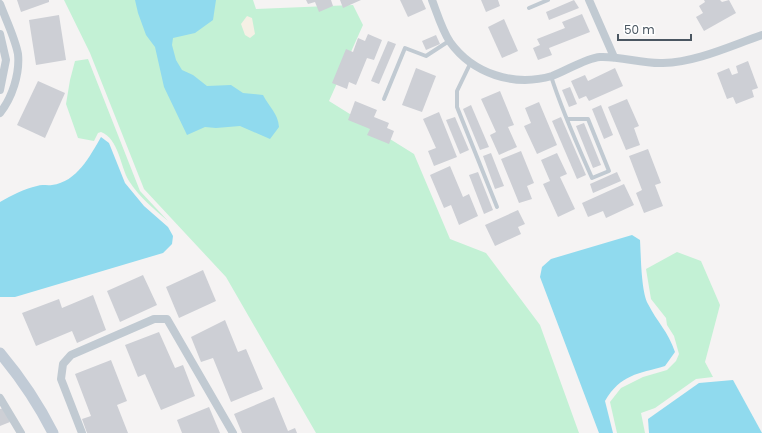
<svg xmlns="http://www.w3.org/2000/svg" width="762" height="433" font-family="Poppins,sans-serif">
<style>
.green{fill:#c3f1d5}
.sand{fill:#f5f0e5}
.water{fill:#90daee}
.building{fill:#cdcfd5}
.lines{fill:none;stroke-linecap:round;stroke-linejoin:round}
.lane{stroke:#c1cad2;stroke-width:4}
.street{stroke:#c1cad2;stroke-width:8}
.secondary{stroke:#c1cbd6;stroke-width:11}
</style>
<rect width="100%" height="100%" fill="#f5f3f3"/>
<g class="green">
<path d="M64,0H253L256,9L353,5L363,25L329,101L414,154L450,239L486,253L540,325L579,433H316L226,277L144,189L90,53Z"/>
<path d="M88,59L140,191L168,221C154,209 139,197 129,181C120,166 119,139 101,132L98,133L94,141L78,138L66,104L70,80L75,61Z"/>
<path d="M677,252L701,261L720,305L705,362L713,377L696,379L655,408L641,413L645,433H617L610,402L621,388L643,377L667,370L676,361L679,354L674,336L667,325L666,318L651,299L646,269Z"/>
</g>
<path class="sand" d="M247,16L252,18L255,34L250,38L245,35L241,24Z"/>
<g class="water">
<path d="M135,0H216L213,20L195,33L173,38L172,45L176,60L182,70L193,75L207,86L231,85L243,93L263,95C269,107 278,113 279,127L270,139L240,126L216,128L205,127L187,135L164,87L155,47L146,35L138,13Z"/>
<path d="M101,137L109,143L125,183L144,206L168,227L173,236L172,244L163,253L15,297H0V202C12,195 24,189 37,186C42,184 47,186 52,185C77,182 90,156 101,137Z"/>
<path d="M632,235L640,240C641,256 641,291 648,304C657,322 668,331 675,352L665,366C638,374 621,374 605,401L613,433H599L540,277L542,267L551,259Z"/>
<path d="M733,380L762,433H649L648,419L699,383Z"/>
</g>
<g class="building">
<path d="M17,0H49V2L21,12Z"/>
<path d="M306,0H331L333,6L319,12L315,2L308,4Z"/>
<path d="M340,0H361L343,8Z"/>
<path d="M400,0H422L426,9L408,17Z"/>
<path d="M481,0H498L500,6L486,12Z"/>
<path d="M574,0L579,8L549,20L546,12Z"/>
<path d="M704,0H720L722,2L729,0L736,13L704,31L696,17L703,13L699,6L705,2Z"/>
<path d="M582,14L590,32L549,48L552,55L538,60L533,48L540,45L537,39L565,28L562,22Z"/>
<path d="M59,15L66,60L36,65L29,20Z"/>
<path d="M504,19L518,51L502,58L488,27Z"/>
<path d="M368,34L382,40L374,60L367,58L356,85L349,82L347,89L332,83L346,49L353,52L358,38L365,41Z"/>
<path d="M436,35L440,44L426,50L422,41Z"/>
<path d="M388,41L396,44L379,84L371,81Z"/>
<path d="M748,61L758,88L752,90L754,97L736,104L733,97L727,99L717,73L729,68L732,75L738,73L736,66Z"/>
<path d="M416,68L436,76L422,112L402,105Z"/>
<path d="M615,68L623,86L589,101L586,96L579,99L571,81L585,75L588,81Z"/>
<path d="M38,81L65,93L45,138L17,125Z"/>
<path d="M570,87L577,104L569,107L562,90Z"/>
<path d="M500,91L514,125L508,127L517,147L499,155L490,135L496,132L481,99Z"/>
<path d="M627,99L639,126L634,128L640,145L626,150L608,107Z"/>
<path d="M355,101L377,110L374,117L389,123L387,128L394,131L389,144L367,135L370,129L348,120Z"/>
<path d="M539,102L557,145L537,154L524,126L531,123L525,108Z"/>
<path d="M471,105L489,147L480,150L463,109Z"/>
<path d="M601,105L613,135L604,139L592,109Z"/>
<path d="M439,112L457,157L434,166L428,151L436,148L423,119Z"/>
<path d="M455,117L469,150L460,154L446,120Z"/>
<path d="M561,117L586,175L577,179L552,121Z"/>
<path d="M584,123L601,165L593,168L576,126Z"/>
<path d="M648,149L661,183L655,185L663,206L644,213L636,193L642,190L629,156Z"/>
<path d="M521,151L534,183L527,186L532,199L519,203L501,159Z"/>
<path d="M491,153L504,186L495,189L483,156Z"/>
<path d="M557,153L567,174L560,177L575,209L558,217L543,184L550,181L541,160Z"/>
<path d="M450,166L463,197L469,194L478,216L459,225L451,205L444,208L430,175Z"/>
<path d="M478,172L493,210L484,214L469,175Z"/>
<path d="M617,172L621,181L593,193L590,184Z"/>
<path d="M624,184L634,205L606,218L603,211L588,217L582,203Z"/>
<path d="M518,210L525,224L518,227L521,234L495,246L485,225Z"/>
<path d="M203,270L216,301L179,318L166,287Z"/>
<path d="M143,275L157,305L120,322L107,291Z"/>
<path d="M93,295L106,330L77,343L72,331L36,346L22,313L59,299L62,308Z"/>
<path d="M225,320L238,352L246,349L263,389L231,402L213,358L201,362L191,337Z"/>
<path d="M159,332L175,368L183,365L195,396L161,410L145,374L138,377L125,345Z"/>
<path d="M111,360L127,401L117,405L128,433H87L82,419L91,416L75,374Z"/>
<path d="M274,397L288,431L295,428L297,433H242L234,414Z"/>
<path d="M209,407L220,433H182L177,420Z"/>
<path d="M4,408L10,422L0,426V409Z"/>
</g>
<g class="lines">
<g class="lane">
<path d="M529,8L548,0"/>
<path d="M470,64L457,91V107L497,207"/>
<path d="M551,76C562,111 577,144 592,178L609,171L588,119H567"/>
<path d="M384,99L405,48L426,56L449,41"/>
</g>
<g class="street">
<path d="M432,0C437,13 442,30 450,42C473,74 514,87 552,76C566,71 586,58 600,57C621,56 642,64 663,63C697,62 730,46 762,35"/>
<path d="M589,0L614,57"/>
<path d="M0,4C6,20 15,38 18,54C20,74 12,98 0,113"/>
<path d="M0,34L6,60L0,90"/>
<path d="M0,398L21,433"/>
<path d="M82,433L61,379L63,364L71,355L154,319H167L233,433"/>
</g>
<path class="secondary" d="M0,353C21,378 38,403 53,433"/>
</g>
<path d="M618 34v6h73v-6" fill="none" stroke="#4a5661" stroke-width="2"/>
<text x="624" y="34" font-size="12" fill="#4a5661" stroke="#ffffff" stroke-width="3" paint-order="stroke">50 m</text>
</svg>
